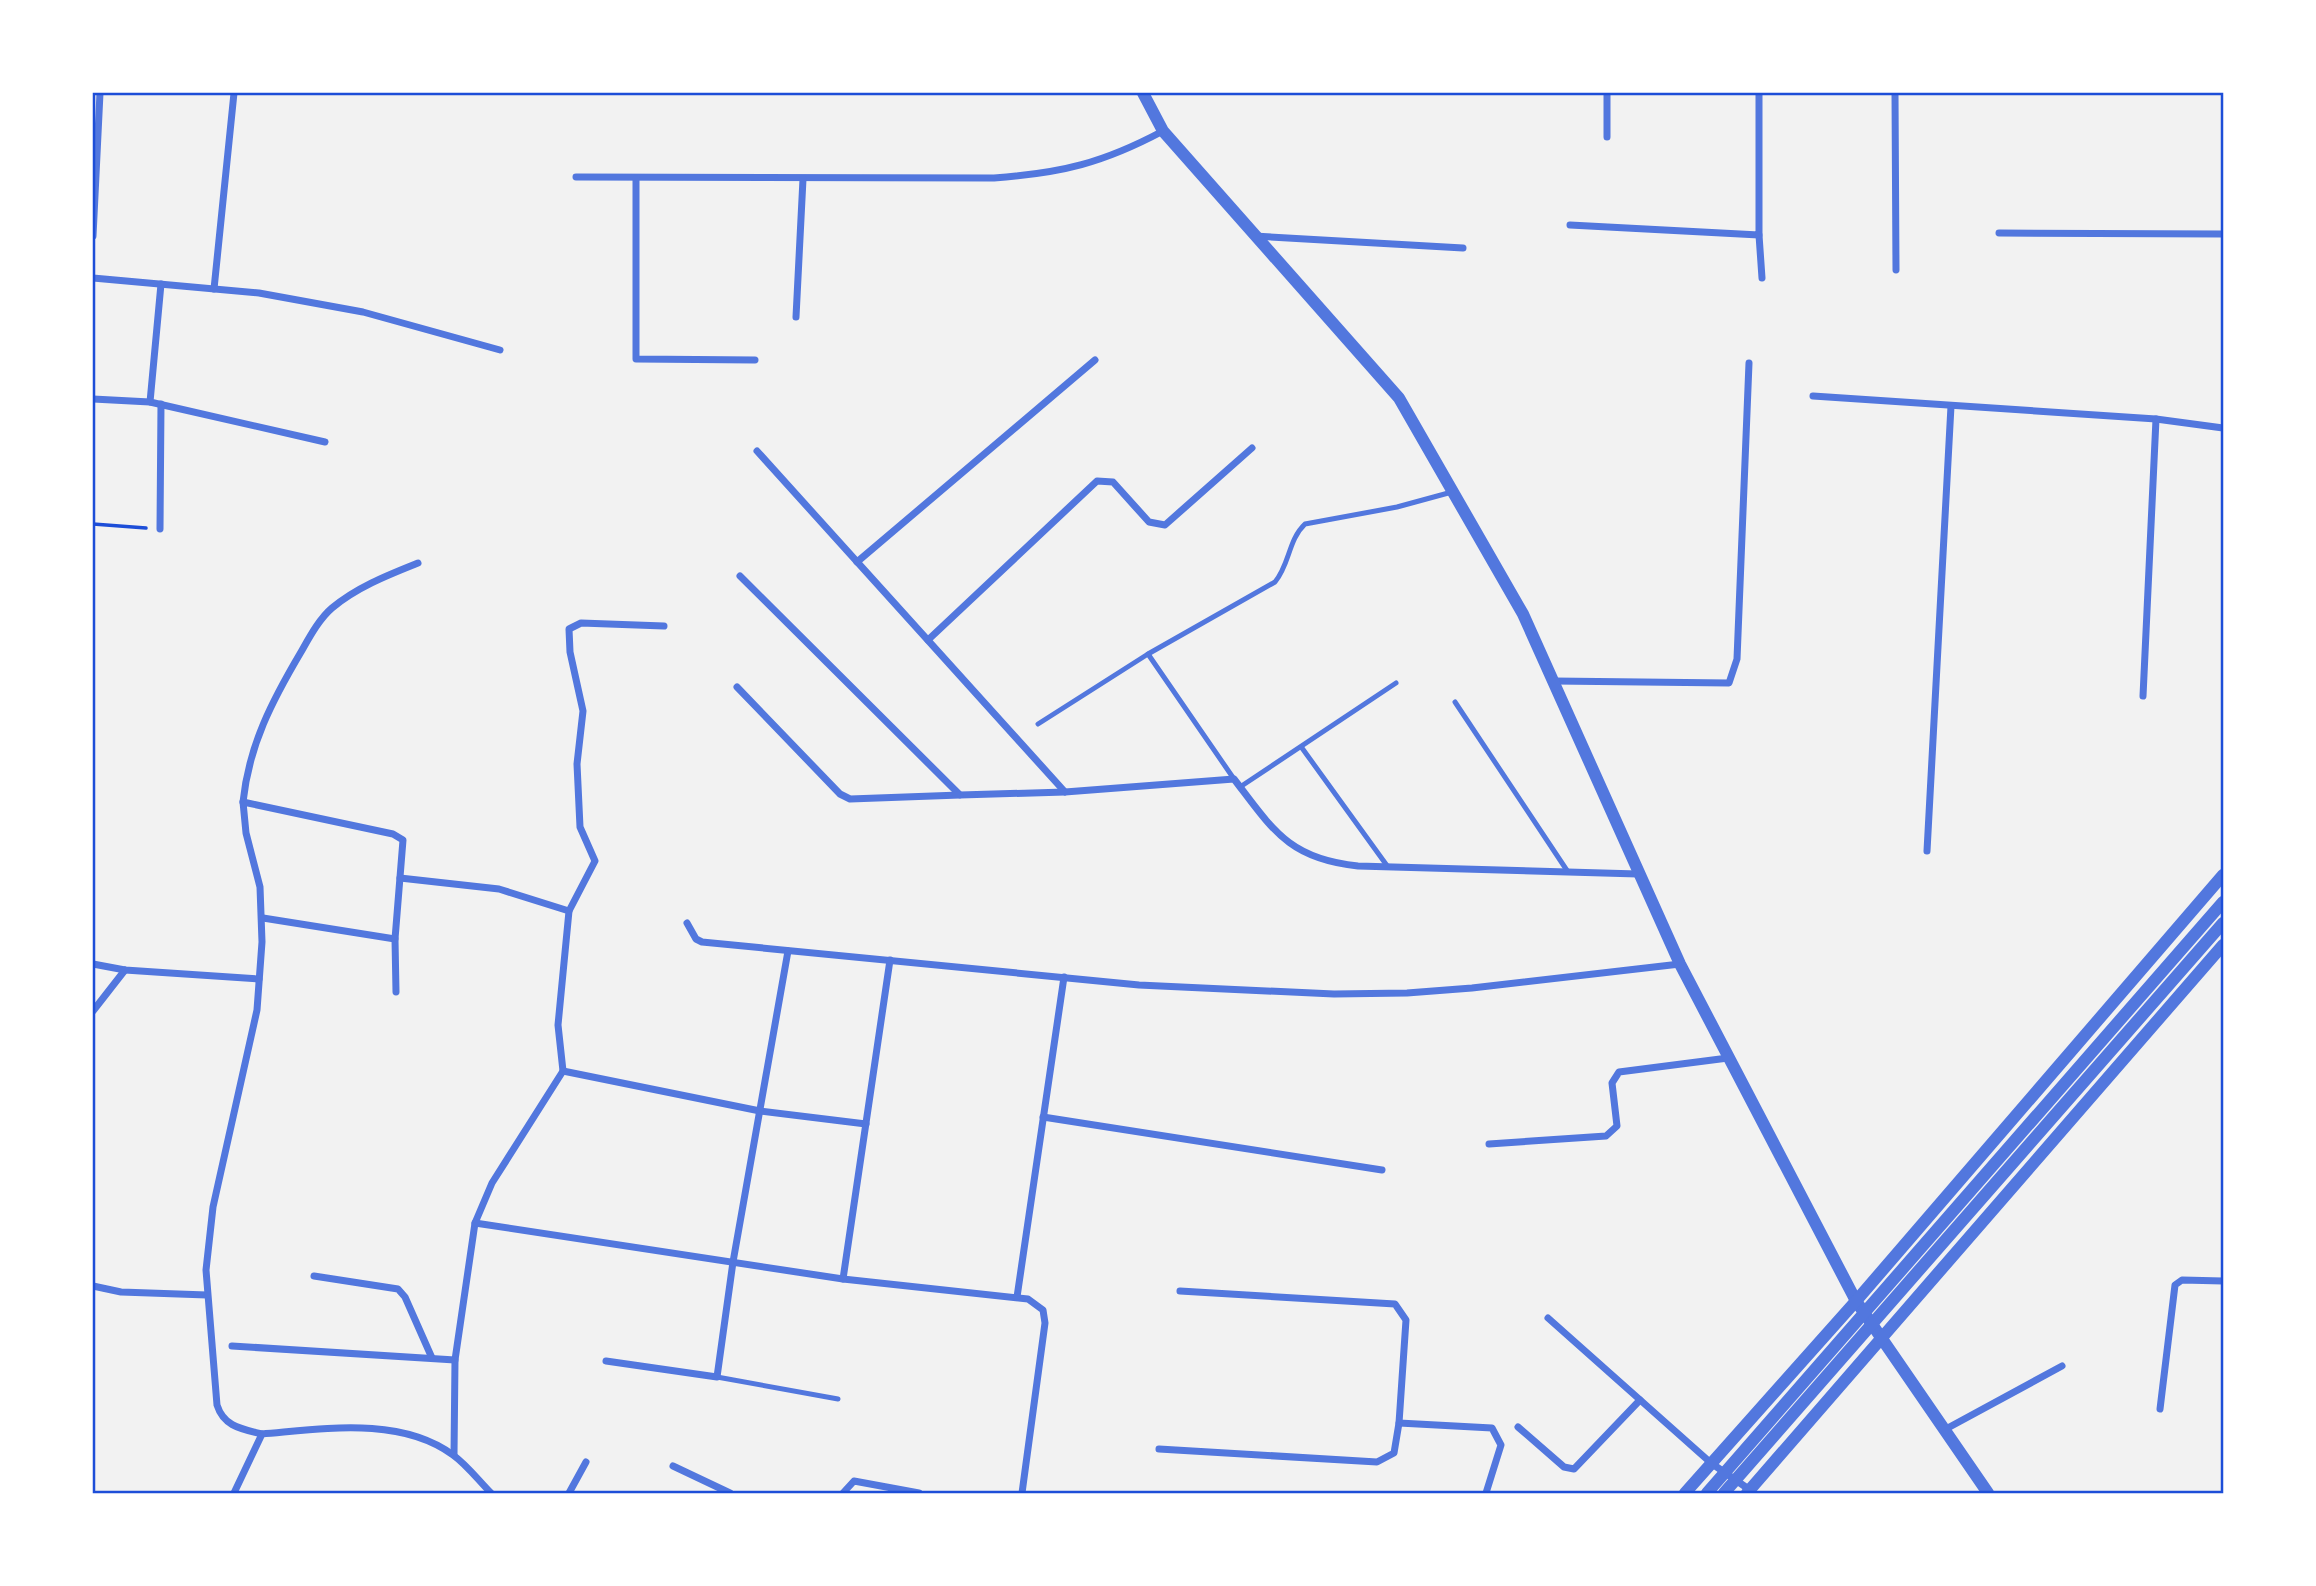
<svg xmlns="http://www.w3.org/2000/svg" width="2316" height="1586" font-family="'Noto Sans',sans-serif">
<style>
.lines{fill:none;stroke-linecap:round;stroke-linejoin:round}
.path{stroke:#1d4ed8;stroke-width:3.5}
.service{stroke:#5277de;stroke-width:5}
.minor{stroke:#5277de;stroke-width:7}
.tertiary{stroke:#5277de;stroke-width:12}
.neatline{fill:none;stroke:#1d4ed8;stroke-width:2.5}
</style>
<rect width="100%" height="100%" fill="#f2f2f2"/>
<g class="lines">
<path class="path" d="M93,524L146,528"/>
<g class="service">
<path d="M1148,654L1275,582C1290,564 1288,540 1305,524L1397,507L1452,492"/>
<path d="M1455,702L1568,872"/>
<path d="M1038,724L1148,654L1234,779"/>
<path d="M1302,748L1388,867"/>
<path d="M1240,787L1396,683"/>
<path d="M717,1377L838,1399"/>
</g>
<g class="minor">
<path d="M1607,93V137"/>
<path d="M1895,93L1896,270"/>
<path d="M576,177L994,178C1062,173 1103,163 1163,131"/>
<path d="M636,179V359L755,360"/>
<path d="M1570,225L1759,235V93"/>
<path d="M1999,233L2223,234"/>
<path d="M1759,235L1762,278"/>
<path d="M93,236L100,93"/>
<path d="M1254,236L1463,248"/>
<path d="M93,278L259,293L363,312L500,350"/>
<path d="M161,284L150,402L325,442"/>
<path d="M214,289L234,93"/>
<path d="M796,317L803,179"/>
<path d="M1813,396L2156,419L2223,428"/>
<path d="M93,399L150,402"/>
<path d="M757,451L1065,792"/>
<path d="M160,529L161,404"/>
<path d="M857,562L1095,360"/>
<path d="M740,576L960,795L1065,792L1234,779C1273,830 1289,859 1358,866L1638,874"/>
<path d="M928,640L1097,481L1113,482L1149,522L1165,525L1252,448"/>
<path d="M1554,681L1729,683L1737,659L1749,363"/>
<path d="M737,687L840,794L850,799L960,795"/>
<path d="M2143,696L2156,419"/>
<path d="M243,802C249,745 272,701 301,652C309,638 319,619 332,608C357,587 388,575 418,563"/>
<path d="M1927,851L1951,406"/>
<path d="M400,878L499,889L569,911L558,1025L563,1071L492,1183L475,1223L455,1360L454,1455"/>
<path d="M569,911L595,861L580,827L577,764L583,711L570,652L569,629L581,623L664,626"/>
<path d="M263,918L395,939"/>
<path d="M687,923L696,939L702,942L1139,985L1334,994L1407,993L1472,988L1680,964"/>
<path d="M93,964L125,970L259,979"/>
<path d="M93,1011L125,970"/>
<path d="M563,1071L760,1111L866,1124"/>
<path d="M1043,1117L1382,1170"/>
<path d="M1489,1144L1606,1136L1617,1126L1612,1083L1619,1072L1728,1058"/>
<path d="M475,1223L843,1279L1028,1299L1043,1310L1045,1323L1022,1493"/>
<path d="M314,1276L398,1289L405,1297L432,1358"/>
<path d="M843,1279L890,960"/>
<path d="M93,1286L121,1292L207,1295"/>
<path d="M1180,1291L1395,1304L1406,1320L1399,1423L1492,1428L1501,1445L1486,1493"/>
<path d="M1017,1297L1064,977"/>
<path d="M1548,1318L1711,1463L1750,1490"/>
<path d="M232,1346L455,1360"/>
<path d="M606,1361L717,1377L733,1262L788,951"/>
<path d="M2160,1409L2175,1285L2182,1280L2223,1281"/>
<path d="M1518,1427L1564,1467L1574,1469L1640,1400"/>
<path d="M1944,1430L2062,1366"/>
<path d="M262,1434C242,1429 224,1427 217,1405L206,1270L213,1207L257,1010L262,942L260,887L246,833L243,802L393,834L403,840L395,939L396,992"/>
<path d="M1159,1449L1377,1462L1394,1453L1399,1423"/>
<path d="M673,1466L730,1493"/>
<path d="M234,1493L262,1434C323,1429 400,1416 453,1455C467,1465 479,1481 491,1493"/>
<path d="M569,1493L586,1462"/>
<path d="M843,1493L854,1481L919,1493"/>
</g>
<g class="tertiary">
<path d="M1143,93L1163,131L1399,398L1523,614L1680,964L1856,1301L1988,1493"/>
<path d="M1685,1493L1856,1301L2223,875"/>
<path d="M1707,1493L2223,902"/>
<path d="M1724,1493L2223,923"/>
<path d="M1747,1493L2223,945"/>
</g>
</g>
<rect width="2316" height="1586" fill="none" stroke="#ffffff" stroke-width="189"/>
<rect x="94" y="94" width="2128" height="1398" class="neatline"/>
</svg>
